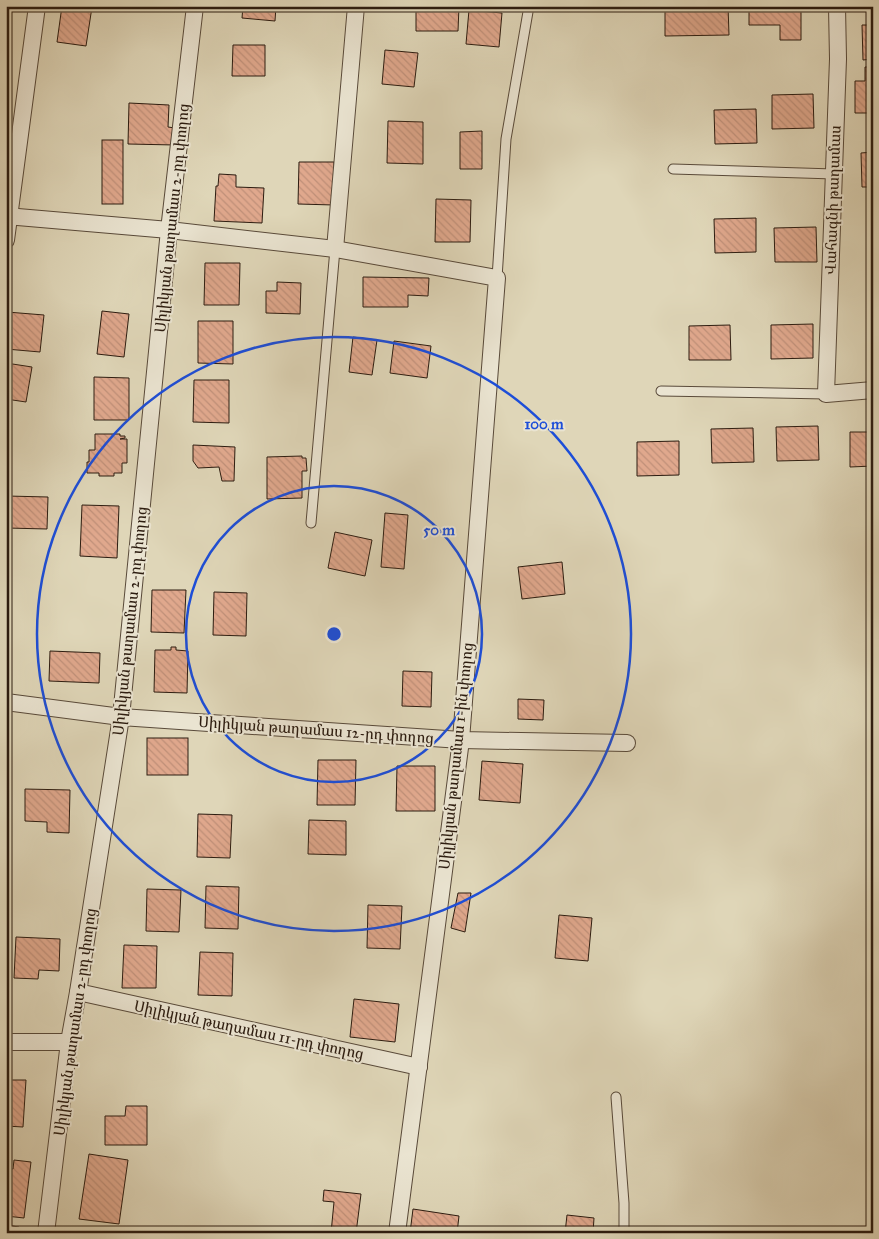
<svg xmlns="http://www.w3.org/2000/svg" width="879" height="1239" font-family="'IM FELL Great Primer','Noto Serif Armenian',serif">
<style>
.building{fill:url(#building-back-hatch);stroke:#2c1c10}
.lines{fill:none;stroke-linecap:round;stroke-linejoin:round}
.lane-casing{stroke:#594a3a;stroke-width:11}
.street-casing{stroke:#594a3a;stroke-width:18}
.lane{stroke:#eae4d1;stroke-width:9}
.street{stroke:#eae4d1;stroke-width:16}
.ring{fill:none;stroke:#1d4ed8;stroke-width:2.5}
.labels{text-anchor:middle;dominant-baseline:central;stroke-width:4;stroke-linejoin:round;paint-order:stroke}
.street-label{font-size:15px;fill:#2c1c10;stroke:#eae4d1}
.centre{fill:#1d4ed8;stroke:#eae4d1;stroke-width:2.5}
.ring-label{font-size:15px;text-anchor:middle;font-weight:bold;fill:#1d4ed8;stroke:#eae4d1;stroke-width:4;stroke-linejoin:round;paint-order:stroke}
</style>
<defs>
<pattern id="building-back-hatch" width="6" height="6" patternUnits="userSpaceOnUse" patternTransform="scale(1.25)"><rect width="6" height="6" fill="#e0a88d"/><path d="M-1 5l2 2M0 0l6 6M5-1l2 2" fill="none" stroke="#c09079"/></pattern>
</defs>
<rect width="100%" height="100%" fill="#dfd6b8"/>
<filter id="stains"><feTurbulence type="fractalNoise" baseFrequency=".004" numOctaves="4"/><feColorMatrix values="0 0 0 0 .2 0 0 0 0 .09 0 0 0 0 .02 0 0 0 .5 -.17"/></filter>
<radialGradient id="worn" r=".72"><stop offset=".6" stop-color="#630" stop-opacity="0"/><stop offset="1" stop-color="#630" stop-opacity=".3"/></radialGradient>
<g class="building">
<path d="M62,6L92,7L86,46L57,42Z"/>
<path d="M243,6H276L275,21L242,18Z"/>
<path d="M416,6H459L458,31H416Z"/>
<path d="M665,6H728L729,35L665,36Z"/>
<path d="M749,6H801V40H780V25H749Z"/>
<path d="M469,10L502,13L499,47L466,44Z"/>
<path d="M862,25H873V59L863,60Z"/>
<path d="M233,45H265V76H232Z"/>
<path d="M385,50L418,53L414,87L382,84Z"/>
<path d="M865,67H873V113H855V81H865Z"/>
<path d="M813,94L814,128L772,129V95Z"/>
<path d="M129,103L169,105L168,127L175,128V145L128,144Z"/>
<path d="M756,109L757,143L715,144L714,110Z"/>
<path d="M388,121L423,122V164L387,163Z"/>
<path d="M482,131V169H460V132Z"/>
<rect x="102" y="140" width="21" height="64"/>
<path d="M873,152V187H862L861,153Z"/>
<path d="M299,162H334V205L298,204Z"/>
<path d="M219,174L236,175V187L264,188L262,223L214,221L216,186H218Z"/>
<path d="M436,199L471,200L470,242H435Z"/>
<path d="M756,218V252L715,253L714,219Z"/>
<path d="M816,227L817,262H775L774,228Z"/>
<path d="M205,263H240L239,305H204Z"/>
<path d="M363,277L429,278L428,296L408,295V307H363Z"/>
<path d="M277,282L301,283L300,314L266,313V291H277Z"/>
<path d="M102,311L129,314L124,357L97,354Z"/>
<path d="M7,312L44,315L40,352L6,349Z"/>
<path d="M198,321H233V364L198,363Z"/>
<path d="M813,324V358L771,359V325Z"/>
<path d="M730,325L731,360H689V326Z"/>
<path d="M353,337L377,340L372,375L349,372Z"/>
<path d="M394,341L431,346L427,378L390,373Z"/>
<path d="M6,363L32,367L26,402L6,399Z"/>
<path d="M94,377L129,378V420H94Z"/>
<path d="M194,380H229V423L193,422Z"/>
<path d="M818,426L819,460L777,461L776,427Z"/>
<path d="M753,428L754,462L712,463L711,429Z"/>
<path d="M850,432H873V466L850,467Z"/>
<path d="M95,434H120V436H125V438L120,439H127V463H122V473H114V476H99V473H87V462H89V450H95Z"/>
<path d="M679,441V475L637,476V442Z"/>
<path d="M193,445L235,447L234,481H222L219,467L198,468L193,461Z"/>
<path d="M302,456V458H306L307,471H302V498L267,499V457Z"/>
<path d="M7,496L48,497L47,529L7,528Z"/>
<path d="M82,505L119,506L117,558L80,556Z"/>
<path d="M385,513L408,515L404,569L381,567Z"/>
<path d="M335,532L372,540L365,576L328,568Z"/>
<path d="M562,562L565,594L522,599L518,567Z"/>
<path d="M152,590H186L184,633L151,632Z"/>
<path d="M214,592L247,593L246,636L213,635Z"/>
<path d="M171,647H176V650L188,651L187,693L154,692L155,650H171Z"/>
<path d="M50,651L100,653L99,683L49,681Z"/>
<path d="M403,671L432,672L431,707L402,706Z"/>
<path d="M518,699L544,700L543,720L518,719Z"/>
<rect x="147" y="738" width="41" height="37"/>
<path d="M318,760H356L355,805H317Z"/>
<path d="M482,761L523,764L520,803L479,800Z"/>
<path d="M397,766H435V811H396Z"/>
<path d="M25,789L70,790L69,833L47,832V822L25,821Z"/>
<path d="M198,814L232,815L230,858L197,857Z"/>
<path d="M309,820L346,821V855L308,854Z"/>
<path d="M206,886L239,887L238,929L205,928Z"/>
<path d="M147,889L181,890L179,932L146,931Z"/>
<path d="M458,893H471L465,932L451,928Z"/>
<path d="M368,905L402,906L400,949L367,948Z"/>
<path d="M559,915L592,918L588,961L555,958Z"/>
<path d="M16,937L60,939L59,971L39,970L38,979L14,978Z"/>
<path d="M124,945L157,946L156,988H122Z"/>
<path d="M200,952L233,953L232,996L198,995Z"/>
<path d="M354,999L399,1004L395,1042L350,1037Z"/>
<path d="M6,1080H26L23,1127L6,1126Z"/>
<path d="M126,1106H147V1145H105V1116H125Z"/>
<path d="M89,1154L128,1160L119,1224L79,1219Z"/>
<path d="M14,1160L31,1162L24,1218L6,1216V1168L13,1169Z"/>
<path d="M324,1190L361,1194L356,1233H331L334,1202L323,1201Z"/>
<path d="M413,1209L459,1216L457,1233H410Z"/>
<path d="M567,1215L594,1218L593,1233H565Z"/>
<path d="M6,1225L19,1227L18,1233H6Z"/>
</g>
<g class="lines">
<g class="lane-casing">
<g id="lane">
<path d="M673,169L834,174"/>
<path d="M497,278L506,139L529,6"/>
<path d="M661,391L826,394"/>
<path d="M311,523L335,249"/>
<path d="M616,1097L624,1203V1233"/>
</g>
</g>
<g class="street-casing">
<g id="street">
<path d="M837,6L838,59L826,394L873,390"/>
<path d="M6,216L169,230L335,249L497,278L461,740L397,1233"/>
<path d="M6,240L37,6"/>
<path d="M335,249L356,6"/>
<path d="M6,702L121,717L461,740L627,743"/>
<path d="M78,992L419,1067"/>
<path d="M6,1042H69"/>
<path d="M46,1233L69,1042L78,992L121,717L169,230L195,6"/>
</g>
</g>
<use href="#lane" class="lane"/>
<use href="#street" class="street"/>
</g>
<g class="ring">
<circle cx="334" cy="634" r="148"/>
<circle cx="334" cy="634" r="297"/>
</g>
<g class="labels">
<g class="street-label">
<text transform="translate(833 200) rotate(-88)">Վահագնի թաղամաս</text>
<text transform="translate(172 218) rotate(-84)">Սիլիկյան թաղամաս 2-րդ փողոց</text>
<text transform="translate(130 621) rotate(-84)">Սիլիկյան թաղամաս 2-րդ փողոց</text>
<text transform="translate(316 730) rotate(4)">Սիլիկյան թաղամաս 12-րդ փողոց</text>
<text transform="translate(456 756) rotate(-84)">Սիլիկյան թաղամաս 1-ին փողոց</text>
<text transform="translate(75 1022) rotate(-82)">Սիլիկյան թաղամաս 2-րդ փողոց</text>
<text transform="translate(249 1030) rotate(12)">Սիլիկյան թաղամաս 11-րդ փողոց</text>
</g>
</g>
<circle cx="334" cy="634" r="8" class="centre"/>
<g class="ring-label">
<text x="544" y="429">100 m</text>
<text x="439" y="535">50 m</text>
</g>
<rect width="879" height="1239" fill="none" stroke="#dfd6b8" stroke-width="25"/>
<rect x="8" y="8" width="864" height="1224" fill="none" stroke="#2c1c10" stroke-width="2.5"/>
<rect x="12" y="12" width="854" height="1214" fill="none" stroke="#2c1c10"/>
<rect width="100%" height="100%" filter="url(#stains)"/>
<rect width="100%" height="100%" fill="url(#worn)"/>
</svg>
